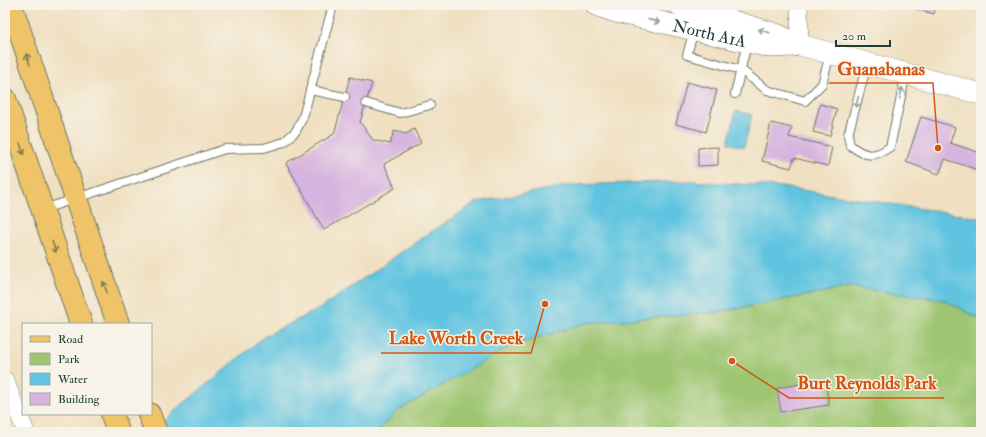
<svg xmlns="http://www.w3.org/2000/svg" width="986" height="437" font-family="'IM FELL Double Pica',serif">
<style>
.green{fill:#9ec672;stroke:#5e8253}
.water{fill:#61c4e0;stroke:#40808a}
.building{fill:#d7b4df}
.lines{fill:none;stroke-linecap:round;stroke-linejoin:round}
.service-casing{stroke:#687665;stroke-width:10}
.minor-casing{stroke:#687665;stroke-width:18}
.tertiary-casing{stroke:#687665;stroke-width:22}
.primary-casing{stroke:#687665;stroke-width:24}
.service{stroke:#fff;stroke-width:8}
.minor{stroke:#fff;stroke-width:17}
.tertiary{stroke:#fff;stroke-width:21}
.primary{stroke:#efc469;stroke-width:22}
.oneway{stroke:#8f9e9a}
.oneway2{stroke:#7d7a4c}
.labels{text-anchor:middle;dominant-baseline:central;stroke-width:3;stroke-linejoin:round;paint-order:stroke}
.street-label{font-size:17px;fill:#1f3d34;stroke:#f7f3e8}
.leader{fill:none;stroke:#d45610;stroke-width:1.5}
.callout-dot{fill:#d45610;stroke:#f7f3e8;stroke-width:1.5}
.callout-label{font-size:18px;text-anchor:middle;font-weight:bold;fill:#d45610;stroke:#f7f3e8;stroke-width:3;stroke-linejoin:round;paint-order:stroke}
</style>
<rect width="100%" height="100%" fill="#f7f3e8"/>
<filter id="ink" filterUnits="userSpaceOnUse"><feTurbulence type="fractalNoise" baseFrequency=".025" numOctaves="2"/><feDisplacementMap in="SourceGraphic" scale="8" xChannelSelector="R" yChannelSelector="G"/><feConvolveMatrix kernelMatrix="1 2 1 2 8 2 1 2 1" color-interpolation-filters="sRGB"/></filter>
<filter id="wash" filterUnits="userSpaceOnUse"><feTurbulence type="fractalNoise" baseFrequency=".012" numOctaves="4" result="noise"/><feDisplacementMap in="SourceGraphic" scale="16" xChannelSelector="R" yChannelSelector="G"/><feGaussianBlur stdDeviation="0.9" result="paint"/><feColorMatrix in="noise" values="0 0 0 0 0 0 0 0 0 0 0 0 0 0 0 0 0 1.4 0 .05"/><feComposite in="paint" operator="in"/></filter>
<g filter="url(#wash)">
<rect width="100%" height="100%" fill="#f0e0c1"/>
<path class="green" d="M850,287L945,300L981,320V432H376L399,410L510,346L586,323L719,312Z"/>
<g class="water">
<path d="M736,111L752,115L744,147L728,143Z"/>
<path d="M691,181L782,187L981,218V320L945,300L850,287L719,312L586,323L511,346L399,410L376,432H153L170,415L265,336L321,308L423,237L477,202L572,185Z"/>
</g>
<g id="blocks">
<g class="building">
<path d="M902,5H936L934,14Z"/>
<path d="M350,77L372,83L360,122L373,140L390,144L394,131L406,134L414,129L421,143L384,164L395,188L324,230L286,163L334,134Z"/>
<path d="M687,82L717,90L706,132L676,124Z"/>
<path d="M820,104L837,109L830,136L813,132Z"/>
<path d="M921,117L955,127L950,143L981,153V171L945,159L939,174L906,162Z"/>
<path d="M771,123L792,128L789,137L832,147L828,166L794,158L791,168L762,161Z"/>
<path d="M718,147V165L698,166V148Z"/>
<path d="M825,380L829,405L781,412L777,388Z"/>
</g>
</g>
</g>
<g filter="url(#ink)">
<use href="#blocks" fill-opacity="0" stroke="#687665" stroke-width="1"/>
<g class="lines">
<g class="service-casing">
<g id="service">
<path d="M694,30L687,55L741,70L767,90L805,101L822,84L830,54"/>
<path d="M867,64L848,135L850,145C865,157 874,158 890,147L906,74"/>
<path d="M310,90L345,97"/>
<path d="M735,94L747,43"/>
<path d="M366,103L400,113L430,105"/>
<path d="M44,209L225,149L264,148L284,142L296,131L303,117L333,5"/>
</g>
</g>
<g class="minor-casing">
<g id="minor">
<path d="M799,5L800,45"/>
<path d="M5,380L26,432"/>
</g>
</g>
<g class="tertiary-casing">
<g id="tertiary">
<path id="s1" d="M596,5L616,12L770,47L794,46"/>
<path d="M679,5L776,34L800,45L981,94"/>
</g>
</g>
<g class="primary-casing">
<g id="primary">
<path d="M11,5L118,324"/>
<path d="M5,99L81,324"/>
<path d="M112,414L118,432"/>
<path d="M149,414L156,432"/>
</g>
</g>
<use href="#service" class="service"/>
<use href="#minor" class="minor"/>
<use href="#tertiary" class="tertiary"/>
<use href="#primary" class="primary"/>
</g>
<defs><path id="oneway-shaft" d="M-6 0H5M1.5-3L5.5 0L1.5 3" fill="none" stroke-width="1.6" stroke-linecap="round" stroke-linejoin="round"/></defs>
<g class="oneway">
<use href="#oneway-shaft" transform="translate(654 21) rotate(13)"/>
<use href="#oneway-shaft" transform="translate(764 31) rotate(-163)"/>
<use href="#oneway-shaft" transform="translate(901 93) rotate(-78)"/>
<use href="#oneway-shaft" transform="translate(857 102) rotate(105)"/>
</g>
<g class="oneway2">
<use href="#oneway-shaft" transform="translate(28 59) rotate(-108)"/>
<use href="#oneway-shaft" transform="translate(22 149) rotate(72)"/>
<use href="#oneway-shaft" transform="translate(54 247) rotate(71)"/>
<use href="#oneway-shaft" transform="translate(105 287) rotate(-109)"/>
</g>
</g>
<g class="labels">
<g class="street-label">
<text stroke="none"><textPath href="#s1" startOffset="117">North A1A</textPath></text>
</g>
</g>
<path class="leader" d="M938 148L933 83H829M545 304L531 353H381M732 361L789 398H944"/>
<g class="callout-dot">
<circle cx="938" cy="148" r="4"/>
<circle cx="545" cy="304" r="4"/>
<circle cx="732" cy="361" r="4"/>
</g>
<g class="callout-label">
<text x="881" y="75">Guanabanas</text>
<text x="456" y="344">Lake Worth Creek</text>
<text x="867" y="389">Burt Reynolds Park</text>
</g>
<rect width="986" height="437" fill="none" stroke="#f7f3e8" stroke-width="20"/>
<rect x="22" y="323" width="130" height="92" fill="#f7f3e8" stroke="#a1aaa0"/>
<rect x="30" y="336" width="20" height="6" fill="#efc469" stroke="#a1aaa0"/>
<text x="58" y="343" font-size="12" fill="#1f3d34">Road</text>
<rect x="30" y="353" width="20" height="12" fill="#9ec672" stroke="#a1aaa0"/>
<text x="58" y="363" font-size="12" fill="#1f3d34">Park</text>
<rect x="30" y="373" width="20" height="12" fill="#61c4e0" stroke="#a1aaa0"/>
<text x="58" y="383" font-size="12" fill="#1f3d34">Water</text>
<rect x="30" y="393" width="20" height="12" fill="#d7b4df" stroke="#a1aaa0"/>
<text x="58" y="403" font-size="12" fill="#1f3d34">Building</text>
<path d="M836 40v6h54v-6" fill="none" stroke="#1f3d34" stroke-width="2"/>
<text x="842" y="40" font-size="12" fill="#1f3d34" stroke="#f7f3e8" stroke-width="3" paint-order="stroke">20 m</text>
</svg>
